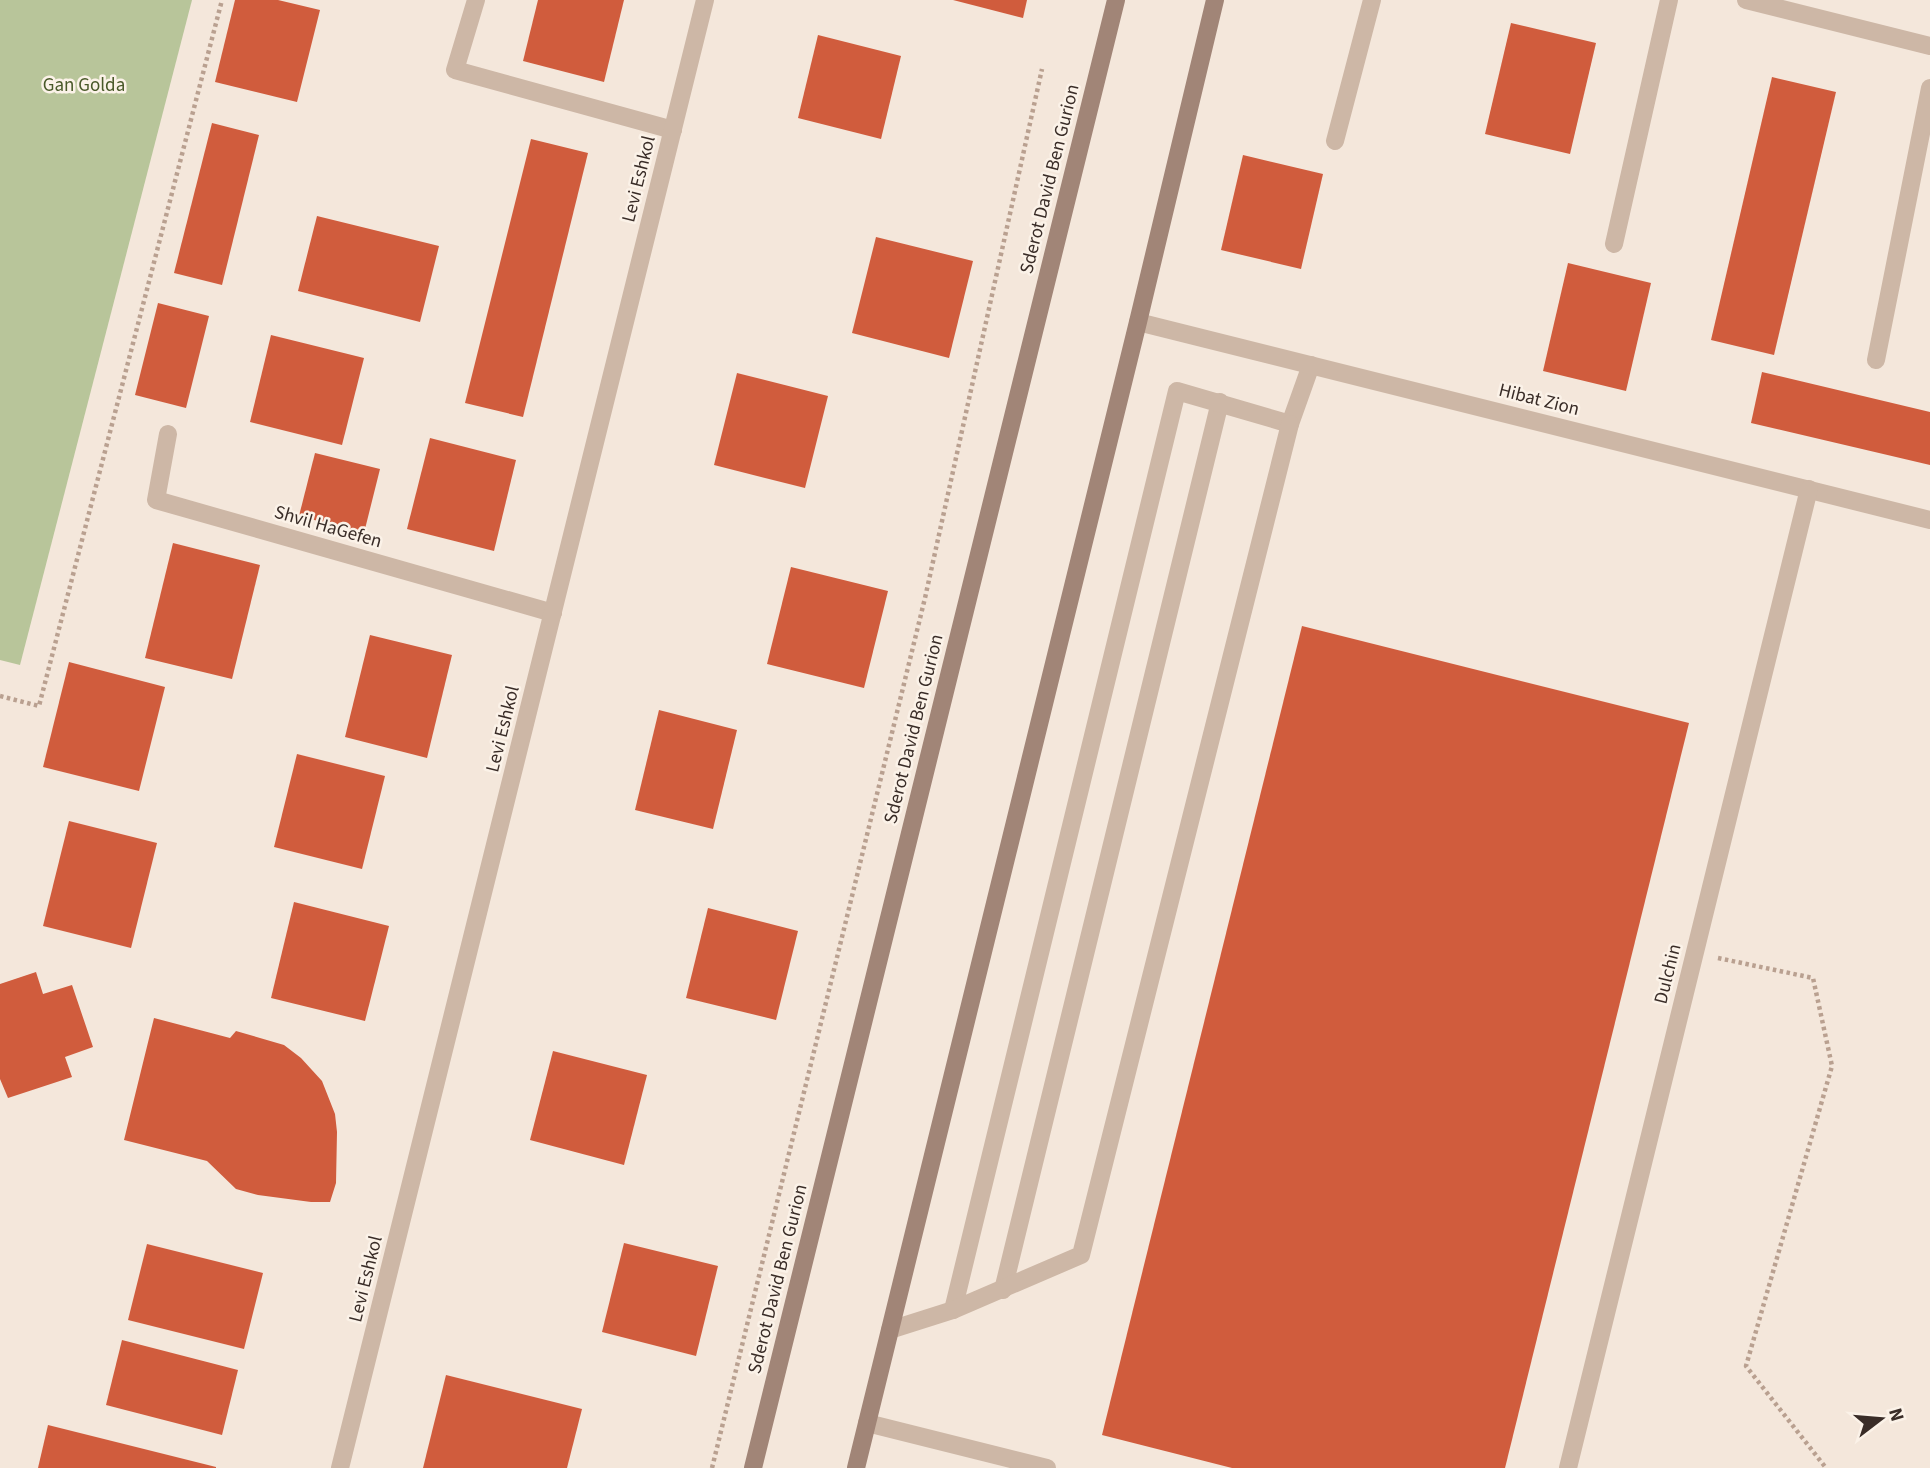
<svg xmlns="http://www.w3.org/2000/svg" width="1930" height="1468" font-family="'Source Sans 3',sans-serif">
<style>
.green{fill:#b8c59a}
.building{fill:#d05c3d}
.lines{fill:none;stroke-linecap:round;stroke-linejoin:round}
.path{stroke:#b9a090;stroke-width:4.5;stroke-dasharray:3.5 3.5;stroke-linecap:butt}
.service{stroke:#cdb7a6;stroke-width:18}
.minor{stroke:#cdb7a6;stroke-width:18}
.tertiary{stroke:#cdb7a6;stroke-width:18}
.secondary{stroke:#a18577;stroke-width:18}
.labels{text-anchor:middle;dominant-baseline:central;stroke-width:5;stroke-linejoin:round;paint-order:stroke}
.park-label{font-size:19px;fill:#495929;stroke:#fbf2e8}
.street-label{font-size:19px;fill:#392c27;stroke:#fbf2e8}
</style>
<rect width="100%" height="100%" fill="#f4e7db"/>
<path class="green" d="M0,0H192L20,665L0,660Z"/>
<g class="building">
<path d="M235,0H278L320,10L297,102L215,82Z"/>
<path d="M538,0H624L604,82L523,61Z"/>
<path d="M953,0H1027L1023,18Z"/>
<path d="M1511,23L1596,43L1570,154L1485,134Z"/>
<path d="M818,35L901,56L881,139L798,118Z"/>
<path d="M1772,77L1836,92L1774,355L1711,340Z"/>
<path d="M212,123L259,135L222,285L174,273Z"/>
<path d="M531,139L588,153L523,417L465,403Z"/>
<path d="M1243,155L1323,174L1301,269L1221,250Z"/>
<path d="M317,216L439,246L420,322L298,291Z"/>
<path d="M876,237L973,261L949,358L852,333Z"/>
<path d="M1568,263L1651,283L1626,391L1543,371Z"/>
<path d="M158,303L209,316L186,408L135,395Z"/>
<path d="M271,335L364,358L342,445L250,422Z"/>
<path d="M1762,372L1930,412V465L1751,423Z"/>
<path d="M737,373L828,396L805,488L714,465Z"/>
<path d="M430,438L516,460L494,551L407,529Z"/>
<path d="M315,453L380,469L364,533L299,516Z"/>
<path d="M173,543L260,565L232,679L145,658Z"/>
<path d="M791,567L888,591L864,688L767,664Z"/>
<path d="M1302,626L1689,723L1505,1468H1232L1102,1435Z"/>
<path d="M370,635L452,655L427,758L345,737Z"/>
<path d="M69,662L165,687L139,791L43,767Z"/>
<path d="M659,710L737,730L713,829L635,810Z"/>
<path d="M297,754L385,776L362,869L274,847Z"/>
<path d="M69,821L157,843L131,948L43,926Z"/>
<path d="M294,902L389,926L365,1021L271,998Z"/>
<path d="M708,908L798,931L776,1020L686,998Z"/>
<path d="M36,972L43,994L72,985L93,1047L65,1057L72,1077L8,1098L0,1079V984Z"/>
<path d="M154,1018L230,1038L236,1031L284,1045L301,1058L322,1081L335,1114L337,1132L336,1183L330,1202H311L258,1195L236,1189L207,1161L124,1140Z"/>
<path d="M553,1051L647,1075L624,1165L530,1140Z"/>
<path d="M624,1243L718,1266L696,1356L602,1332Z"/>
<path d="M147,1244L263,1273L244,1349L128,1320Z"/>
<path d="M122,1340L238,1370L222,1435L106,1405Z"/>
<path d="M446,1375L582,1409L567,1468H423Z"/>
<path d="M48,1425L216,1467V1468H38Z"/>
</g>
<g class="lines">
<g class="path">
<path d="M0,696L39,706L222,0"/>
<path d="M1718,958L1813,978L1832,1066L1746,1366L1826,1468"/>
<path d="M712,1468L925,598L1042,69"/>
</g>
<g class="service">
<path d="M1335,141L1372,0"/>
<path d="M1614,244L1669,0"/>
<path d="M1876,360L1930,88"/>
<path d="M1003,1290L1220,402"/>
<path d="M953,1310L1177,391L1290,424L1311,365"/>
<path d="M890,1330L953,1310L1081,1255L1290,424"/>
</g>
<g class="minor">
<path d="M476,0L455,70L673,130"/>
<path d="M1138,322L1930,520"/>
<path d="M168,434L156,500L553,613"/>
<path d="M867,1423L1047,1468"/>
<path d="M340,1468L705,0"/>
<path d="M1568,1468L1809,489"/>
</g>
<path class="tertiary" d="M1746,0L1930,46"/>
<g class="secondary">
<path d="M753,1468L1116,0"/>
<path d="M856,1468L1138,322L1215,0"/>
</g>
</g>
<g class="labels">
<g class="park-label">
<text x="84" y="85">Gan Golda</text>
</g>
<g class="street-label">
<text transform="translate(639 179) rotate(-76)">Levi Eshkol</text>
<text transform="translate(1050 179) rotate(-76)">Sderot David Ben Gurion</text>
<text transform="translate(1539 400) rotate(14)">Hibat Zion</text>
<text transform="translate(328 527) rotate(16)">Shvil HaGefen</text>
<text transform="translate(503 729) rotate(-76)">Levi Eshkol</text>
<text transform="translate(914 729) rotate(-76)">Sderot David Ben Gurion</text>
<text transform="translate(1668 974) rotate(-76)">Dulchin</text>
<text transform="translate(366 1279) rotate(-76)">Levi Eshkol</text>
<text transform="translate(778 1279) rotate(-76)">Sderot David Ben Gurion</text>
</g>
</g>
<g transform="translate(1881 1419) rotate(74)" stroke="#fbf2e8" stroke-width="5" paint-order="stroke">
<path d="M0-5L12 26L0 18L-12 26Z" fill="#392c27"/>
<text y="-10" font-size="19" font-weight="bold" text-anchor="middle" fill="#392c27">N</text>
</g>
</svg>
